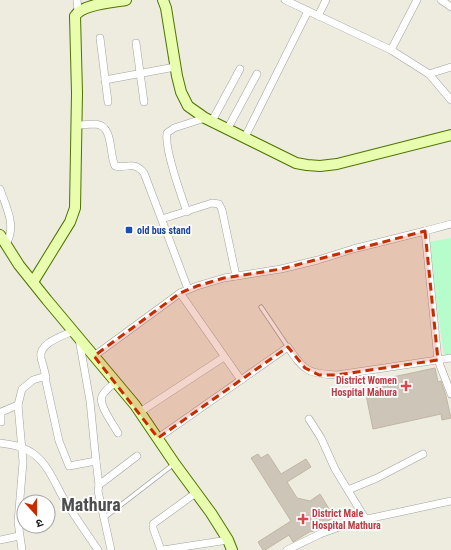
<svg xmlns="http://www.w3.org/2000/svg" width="451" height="550" font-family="'Roboto Condensed','Noto Sans Devanagari',sans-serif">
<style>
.park{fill:#b7fdcc}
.building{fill:#cdc6b8;stroke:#c0b5a1}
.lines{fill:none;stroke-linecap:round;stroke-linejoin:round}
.lane-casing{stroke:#a2a2a2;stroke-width:5}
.street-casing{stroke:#a2a2a2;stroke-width:8}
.secondary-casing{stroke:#4e7400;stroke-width:12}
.lane{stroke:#fff;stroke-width:3.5}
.street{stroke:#fff;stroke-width:7}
.secondary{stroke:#e8fdad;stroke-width:10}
.marked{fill:#c62c00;fill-opacity:0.2;stroke:#c62c00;stroke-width:3;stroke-dasharray:8 5;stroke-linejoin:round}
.transit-dot{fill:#1a4fb4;stroke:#fff;stroke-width:1.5}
.health-dot{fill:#e0444e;stroke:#fff;stroke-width:1.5}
.labels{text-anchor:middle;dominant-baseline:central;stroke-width:3.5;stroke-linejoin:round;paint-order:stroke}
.transit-label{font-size:10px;font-weight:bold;fill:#164399;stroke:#fff;text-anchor:start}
.health-label{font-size:10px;font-weight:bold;fill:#be3a42;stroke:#fff;text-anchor:end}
.town-label{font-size:18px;font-weight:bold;fill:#4e4e4e;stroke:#fff}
</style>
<rect width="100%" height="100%" fill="#edecdf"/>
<path class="park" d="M451,238V355L444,356L428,242Z"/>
<g class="building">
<path d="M435,368L438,382L441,381L446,396L451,418L442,420L441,414L373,429L365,390L389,385L388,378Z"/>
<path d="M258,454L261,458L268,454L281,474L306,459L311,467L287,482L297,498L310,501L320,494L334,517L312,532L311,531L293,542L289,535L265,550H263L258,542L291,521L251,458Z"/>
</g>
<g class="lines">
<g class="lane-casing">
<g id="lane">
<path d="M261,307L288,347"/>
<path d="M104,518L174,464"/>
</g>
</g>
<g class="street-casing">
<g id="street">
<path d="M77,0L78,11"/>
<path d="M285,0L391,50L429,74L451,100"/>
<path d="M441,0L451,7"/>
<path d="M318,16L326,0"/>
<path d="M100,38L108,102"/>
<path d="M136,43L144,102"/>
<path d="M391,50L417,0"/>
<path d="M429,74L451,67"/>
<path d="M105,80L175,67"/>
<path d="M212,121L240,69"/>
<path d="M77,125C83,125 90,124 96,124C114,126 109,155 115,166C127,169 133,160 144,173L188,289"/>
<path d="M228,128L257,74"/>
<path d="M245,137L308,11"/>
<path d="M0,189C6,207 17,226 6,244"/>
<path d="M187,212C181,195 164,149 167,133L174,128L205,118"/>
<path d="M162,219L212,203L219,204L222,210L236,276"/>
<path d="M451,224L425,231L438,360L451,394"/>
<path d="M180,293L241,380"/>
<path d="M73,331C63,336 38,343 41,358C43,366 46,373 46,382L59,441L69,466L96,461"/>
<path d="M79,339L90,401L96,461L99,485L98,491L111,550"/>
<path d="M94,356L180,293L197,286L224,278L281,269L318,260L353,249L425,231"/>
<path d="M116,382C111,386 105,390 102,396C98,405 114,425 118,433"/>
<path d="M140,412L224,357"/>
<path d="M309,419L321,438L335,469L366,520"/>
<path d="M0,422H1V412L18,405"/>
<path d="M158,438L288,347C304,371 308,374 337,375L451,358"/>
<path d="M0,443C13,445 24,446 35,455C49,466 56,486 65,501C76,518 87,534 98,550"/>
<path d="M99,485L137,456"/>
<path d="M348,490L377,478L423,454"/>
<path d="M0,540L19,536"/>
<path d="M22,550L18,522L23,462L18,405L22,389L33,380L46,376"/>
<path d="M161,550L153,528V524L197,492"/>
<path d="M163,550L228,540"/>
<path d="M287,550L320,534L353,522L451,501"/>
</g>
</g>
<g class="secondary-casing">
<g id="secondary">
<path d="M163,0L166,8L177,76L181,92L188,106L205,118L296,163L307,165L320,166L337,164L451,135"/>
<path d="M0,235L19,265L47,300L135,405L175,464L211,513L228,540L232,550"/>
<path d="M33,282L70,222L75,208L77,93L75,16C82,4 113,2 126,0"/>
</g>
</g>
<use href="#lane" class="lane"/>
<use href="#street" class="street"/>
<use href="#secondary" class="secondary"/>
</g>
<path class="marked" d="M425,231L438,360L337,375H319L305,368L288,347L158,438L94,356L180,293L197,286L224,278L281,269Z"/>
<rect class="transit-dot" x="125" y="226" width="8" height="8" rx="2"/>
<g class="health-dot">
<path d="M404 380h4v4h4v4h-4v4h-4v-4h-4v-4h4z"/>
<path d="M301 513h4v4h4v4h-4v4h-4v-4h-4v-4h4z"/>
</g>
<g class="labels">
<g class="transit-label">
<text x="137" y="230">old bus stand</text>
</g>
<g class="health-label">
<text x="397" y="380">District Women<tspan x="397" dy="12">Hospital Mahura</tspan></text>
<text x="312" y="513" text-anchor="start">District Male<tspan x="312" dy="12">Hospital Mathura</tspan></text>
</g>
<g class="town-label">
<text x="91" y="504">Mathura</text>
</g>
</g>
<g transform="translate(36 514) rotate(159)"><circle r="19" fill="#ffffff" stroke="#a4a4a4"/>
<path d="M0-3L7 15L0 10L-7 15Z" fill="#c62c00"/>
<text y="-6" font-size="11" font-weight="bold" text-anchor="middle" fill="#1b1b1b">उ</text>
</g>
</svg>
